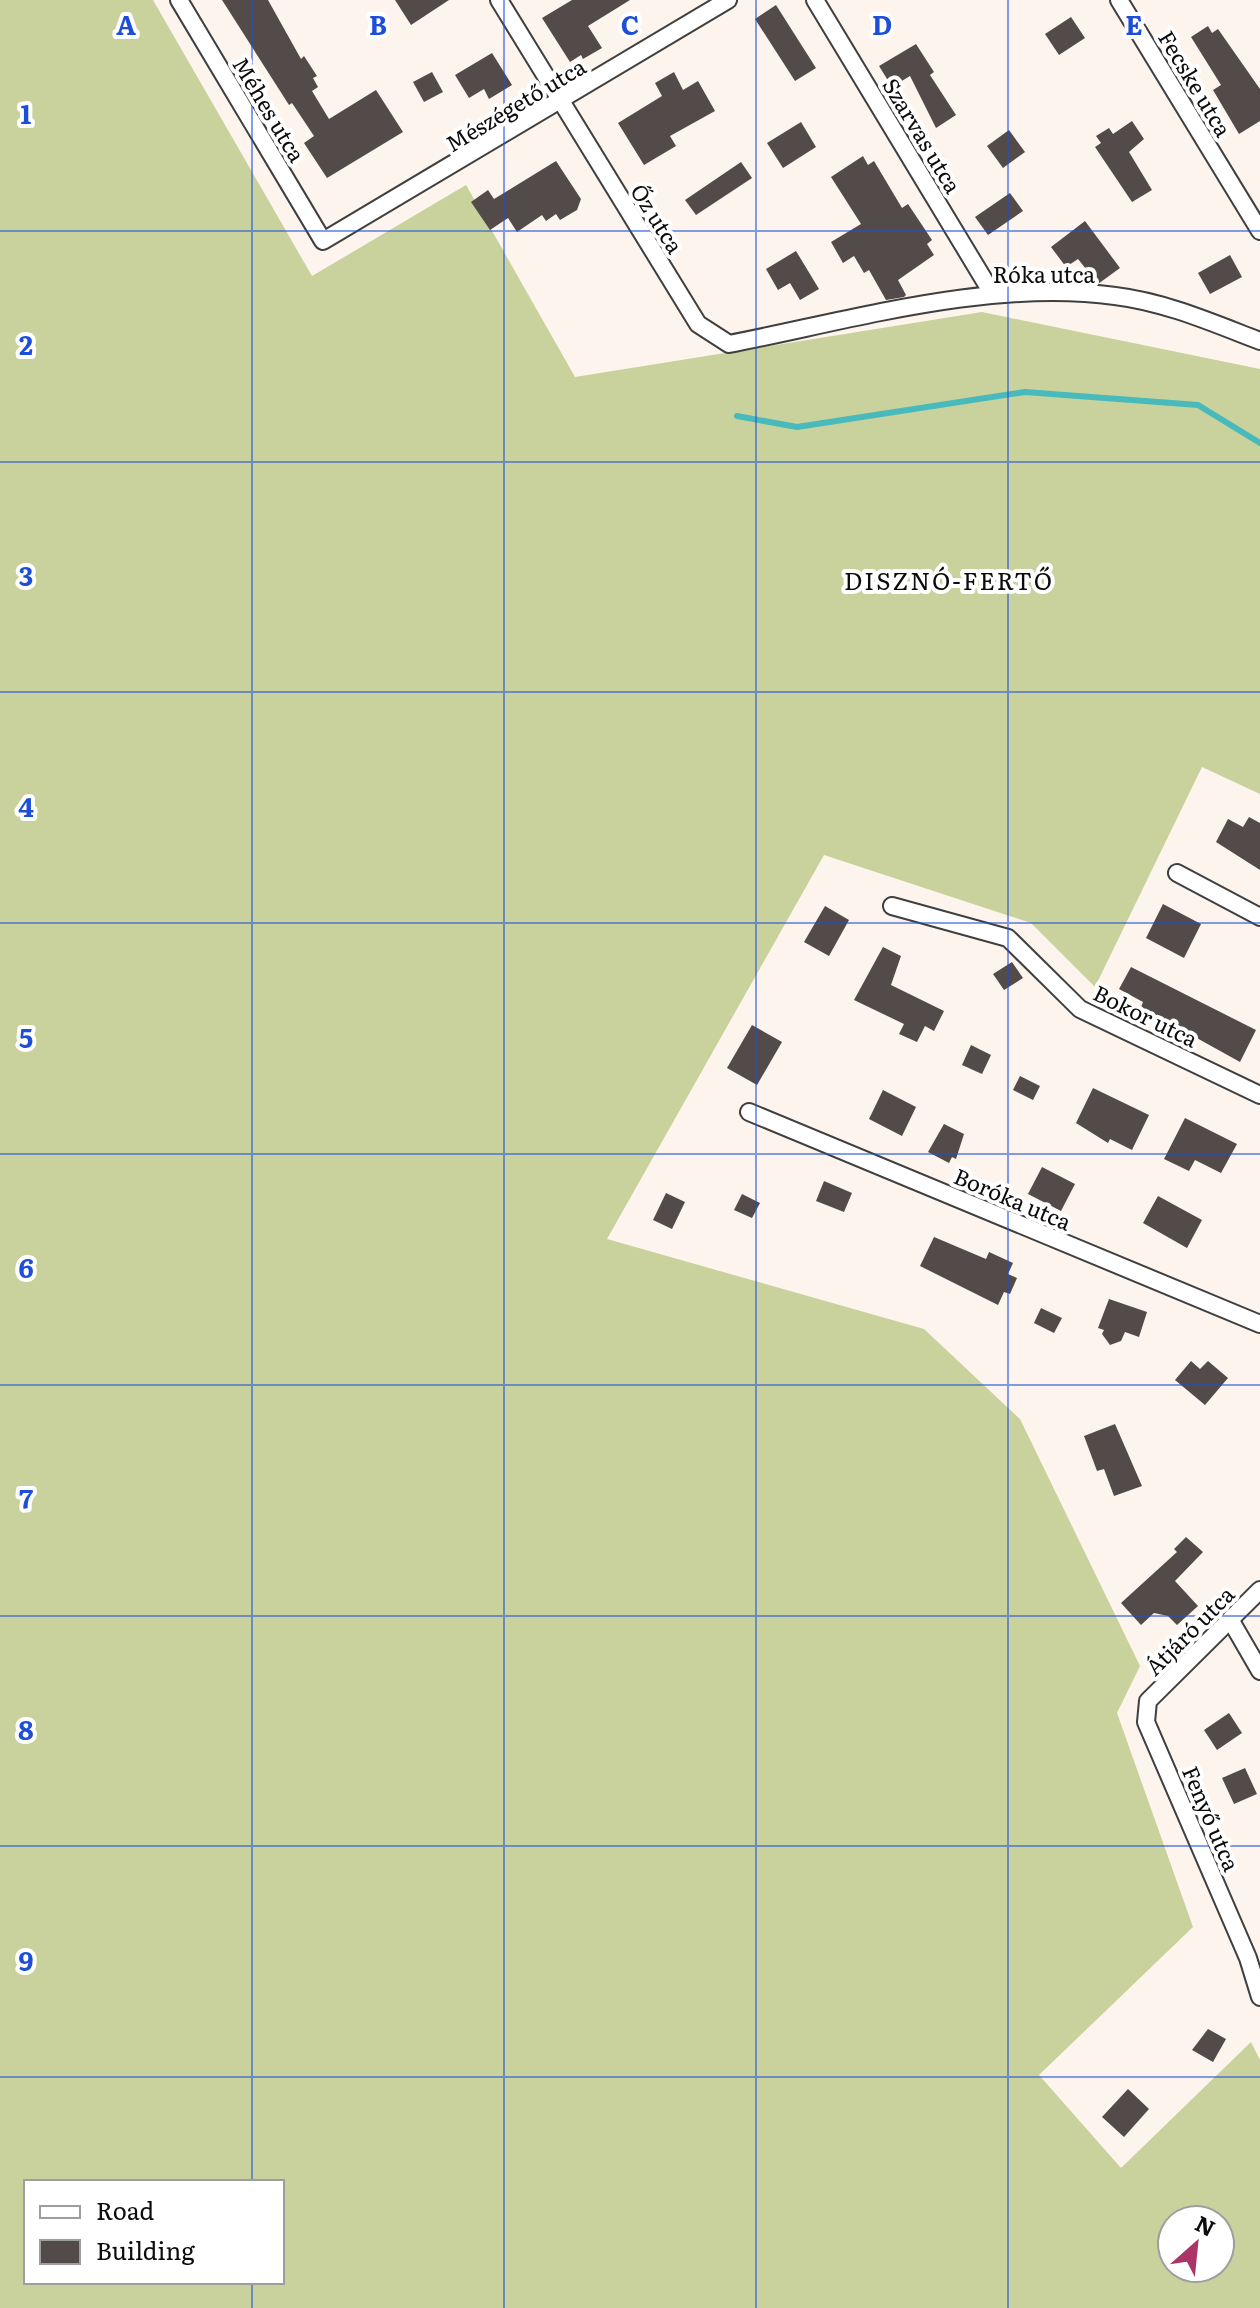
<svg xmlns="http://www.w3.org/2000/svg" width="1260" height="2308" font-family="Literata,serif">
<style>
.forest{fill:#c9d29c;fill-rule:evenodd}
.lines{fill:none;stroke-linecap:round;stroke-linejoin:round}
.stream{stroke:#48babc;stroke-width:6}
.building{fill:#534a4a}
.minor-casing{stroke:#3f3f3f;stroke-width:20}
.minor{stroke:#fff;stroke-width:16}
.grid{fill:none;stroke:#1d4ed8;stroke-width:2;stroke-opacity:0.55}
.labels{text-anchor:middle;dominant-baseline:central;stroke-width:8;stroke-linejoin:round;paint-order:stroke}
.street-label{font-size:22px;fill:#0c0c0c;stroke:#fff}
.neighbourhood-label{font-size:24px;letter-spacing:2px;fill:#0c0c0c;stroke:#fff}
.grid-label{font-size:26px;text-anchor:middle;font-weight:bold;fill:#1d4ed8;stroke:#fff;stroke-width:8;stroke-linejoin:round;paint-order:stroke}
</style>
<rect width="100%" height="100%" fill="#fdf4ed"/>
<path class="forest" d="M0,0H153L312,276L466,185L575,377L982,312L1260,369V794L1202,767L1095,987L1031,923L824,855L607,1239L924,1329L1020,1419L1140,1666L1117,1713L1193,1927L1039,2075L1121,2168L1251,2042L1260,2060V2308H0ZM26,2182H282V2282H26ZM1172,2220H1220V2268H1172Z"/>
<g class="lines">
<path class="stream" d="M737,416L797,427L1025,392L1198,405L1260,443"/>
</g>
<g class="building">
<path d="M222,0H268L301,59L304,56L317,76L313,78L318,87L312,91L329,119L376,90L403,132L327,178L304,143L314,136L292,103L289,105Z"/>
<path d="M395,0H449L411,25Z"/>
<path d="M572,0H630L588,26L602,48L583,59L581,55L570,62L542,18Z"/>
<path d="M776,5L816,68L795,81L755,19Z"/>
<path d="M1071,17L1085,38L1059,55L1045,34Z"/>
<path d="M1208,26L1212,33L1218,29L1260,89V121L1239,134L1213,90L1221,85L1191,37Z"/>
<path d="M916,44L934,72L930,75L956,115L936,128L910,76L892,87L879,66Z"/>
<path d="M492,53L512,85L489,99L484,89L469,98L455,75Z"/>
<path d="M432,72L443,92L424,102L413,82Z"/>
<path d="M674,72L683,90L698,81L715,111L670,136L676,146L644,165L618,123L662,96L655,83Z"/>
<path d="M1132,121L1144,139L1129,152L1152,190L1132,202L1095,147L1101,143L1096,136L1109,128L1113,134Z"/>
<path d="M801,122L816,147L783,168L767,143Z"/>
<path d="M1009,130L1025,152L1003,168L987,146Z"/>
<path d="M863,156L868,165L874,161L902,208L908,204L932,240L927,244L934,255L898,280L906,295L904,297L886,300L869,270L864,273L854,256L843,263L831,242L861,224L831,177Z"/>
<path d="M556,161L581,199L577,210L560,220L556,214L546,221L542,215L517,232L508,218L490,230L471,202L488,190L494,199Z"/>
<path d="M741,162L752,178L696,215L685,200Z"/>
<path d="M1010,193L1023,211L988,235L975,217Z"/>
<path d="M1085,221L1120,268L1098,284L1078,259L1066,267L1051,247Z"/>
<path d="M796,251L819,289L800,300L790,283L778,290L766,269Z"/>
<path d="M1230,255L1242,277L1210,294L1198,273Z"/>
<path d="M1249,817L1260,823V870L1216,842L1228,819L1243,827Z"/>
<path d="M1163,904L1201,924L1184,958L1146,938Z"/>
<path d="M825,906L849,920L829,956L804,942Z"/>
<path d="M883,947L901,956L891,985L944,1011L934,1031L925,1026L917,1042L899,1034L904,1024L854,1000Z"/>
<path d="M1012,962L1023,978L1004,990L993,974Z"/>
<path d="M1131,967L1256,1030L1240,1062L1141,1007L1143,1002L1119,989Z"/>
<path d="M752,1025L782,1042L757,1085L727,1068Z"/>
<path d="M971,1045L991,1055L982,1074L962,1065Z"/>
<path d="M1020,1076L1040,1086L1033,1100L1013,1090Z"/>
<path d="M1093,1088L1149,1115L1132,1150L1110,1139L1108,1143L1076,1123Z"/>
<path d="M883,1090L916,1107L902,1136L869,1119Z"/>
<path d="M1185,1118L1237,1144L1221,1173L1195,1160L1189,1171L1164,1159Z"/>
<path d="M944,1124L964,1134L956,1159L952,1157L949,1163L928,1152Z"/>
<path d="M1042,1167L1075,1184L1061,1211L1028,1194Z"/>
<path d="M824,1181L852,1193L844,1212L816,1201Z"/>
<path d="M666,1193L685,1202L672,1229L653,1220Z"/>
<path d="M742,1194L760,1203L752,1218L734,1210Z"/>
<path d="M1158,1196L1202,1220L1187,1248L1143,1223Z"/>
<path d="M934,1237L986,1259L989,1252L1013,1263L1008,1274L1017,1278L1010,1294L1004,1292L998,1305L920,1266Z"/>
<path d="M1109,1299L1147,1312L1139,1337L1125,1332L1121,1341L1110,1345L1102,1334L1104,1330L1098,1328Z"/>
<path d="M1041,1308L1062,1318L1054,1333L1034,1323Z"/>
<path d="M1191,1361L1200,1369L1208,1361L1228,1378L1205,1405L1175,1380Z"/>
<path d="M1115,1424L1142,1486L1114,1496L1104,1469L1097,1471L1084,1436Z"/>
<path d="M1186,1537L1203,1552L1175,1581L1198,1606L1177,1625L1168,1616L1154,1613L1141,1625L1121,1603L1177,1552L1174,1549Z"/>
<path d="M1229,1713L1242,1733L1217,1750L1204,1730Z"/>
<path d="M1245,1768L1257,1794L1234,1804L1222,1778Z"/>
<path d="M1208,2029L1226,2039L1213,2062L1192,2050Z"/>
<path d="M1128,2089L1149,2109L1124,2137L1102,2117Z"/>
</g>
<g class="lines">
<g class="minor-casing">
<g id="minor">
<path d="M179,0L323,241L728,0"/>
<path d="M499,0L698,324L729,344C852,320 989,279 1115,296C1165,302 1213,323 1260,341"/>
<path d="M815,0L992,293"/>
<path d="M1119,0L1260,231"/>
<path d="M1177,873L1260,917"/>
<path d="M892,906L1008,938L1080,1009L1260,1095"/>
<path d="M749,1112L1260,1324"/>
<path d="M1260,1590L1148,1701L1146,1722L1248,1958L1260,1997"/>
<path d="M1231,1621L1260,1671"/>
</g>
</g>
<use href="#minor" class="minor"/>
</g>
<path class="grid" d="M252,0V2182M504,0V2308M756,0V2308M1008,0V2308M0,231H1260M0,462H1260M0,692H1260M0,923H1260M0,1154H1260M0,1385H1260M0,1616H1260M0,1846H1260M0,2077H1260M252,2282V2308"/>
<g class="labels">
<g class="street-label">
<text transform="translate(1196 83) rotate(59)">Fecske utca</text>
<text transform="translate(515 104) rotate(-31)">Mészégető utca</text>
<text transform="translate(270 109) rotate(59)">Méhes utca</text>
<text transform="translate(923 135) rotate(59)">Szarvas utca</text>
<text transform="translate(658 218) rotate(58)">Őz utca</text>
<text x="1044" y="273">Róka utca</text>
<text transform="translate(1146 1015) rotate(26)">Bokor utca</text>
<text transform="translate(1013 1198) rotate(23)">Boróka utca</text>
<text transform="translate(1189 1630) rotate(-45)">Átjáró utca</text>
<text transform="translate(1212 1818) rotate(67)">Fenyő utca</text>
</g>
<g class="neighbourhood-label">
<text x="949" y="579">DISZNÓ-FERTŐ</text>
</g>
</g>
<g class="grid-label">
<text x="126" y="35">A</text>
<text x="378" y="35">B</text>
<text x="630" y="35">C</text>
<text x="882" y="35">D</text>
<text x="1134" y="35">E</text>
<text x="26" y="124">1</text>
<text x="26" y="355">2</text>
<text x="26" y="586">3</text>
<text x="26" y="817">4</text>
<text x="26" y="1048">5</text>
<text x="26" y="1278">6</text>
<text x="26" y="1509">7</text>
<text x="26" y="1740">8</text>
<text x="26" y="1971">9</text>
</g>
<rect x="24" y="2180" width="260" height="104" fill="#ffffff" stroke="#9e9e9e" stroke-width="2"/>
<rect x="40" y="2206" width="40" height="12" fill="#ffffff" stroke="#9e9e9e" stroke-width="2"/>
<text x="96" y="2220" font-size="24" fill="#0c0c0c">Road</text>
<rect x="40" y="2240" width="40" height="24" fill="#534a4a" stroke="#9e9e9e" stroke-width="2"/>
<text x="96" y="2260" font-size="24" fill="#0c0c0c">Building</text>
<g transform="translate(1196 2244) rotate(27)"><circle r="38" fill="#ffffff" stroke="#9e9e9e" stroke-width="2"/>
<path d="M0-6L14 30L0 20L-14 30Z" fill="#ab3567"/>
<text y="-12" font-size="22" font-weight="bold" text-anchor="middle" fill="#0c0c0c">N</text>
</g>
</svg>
